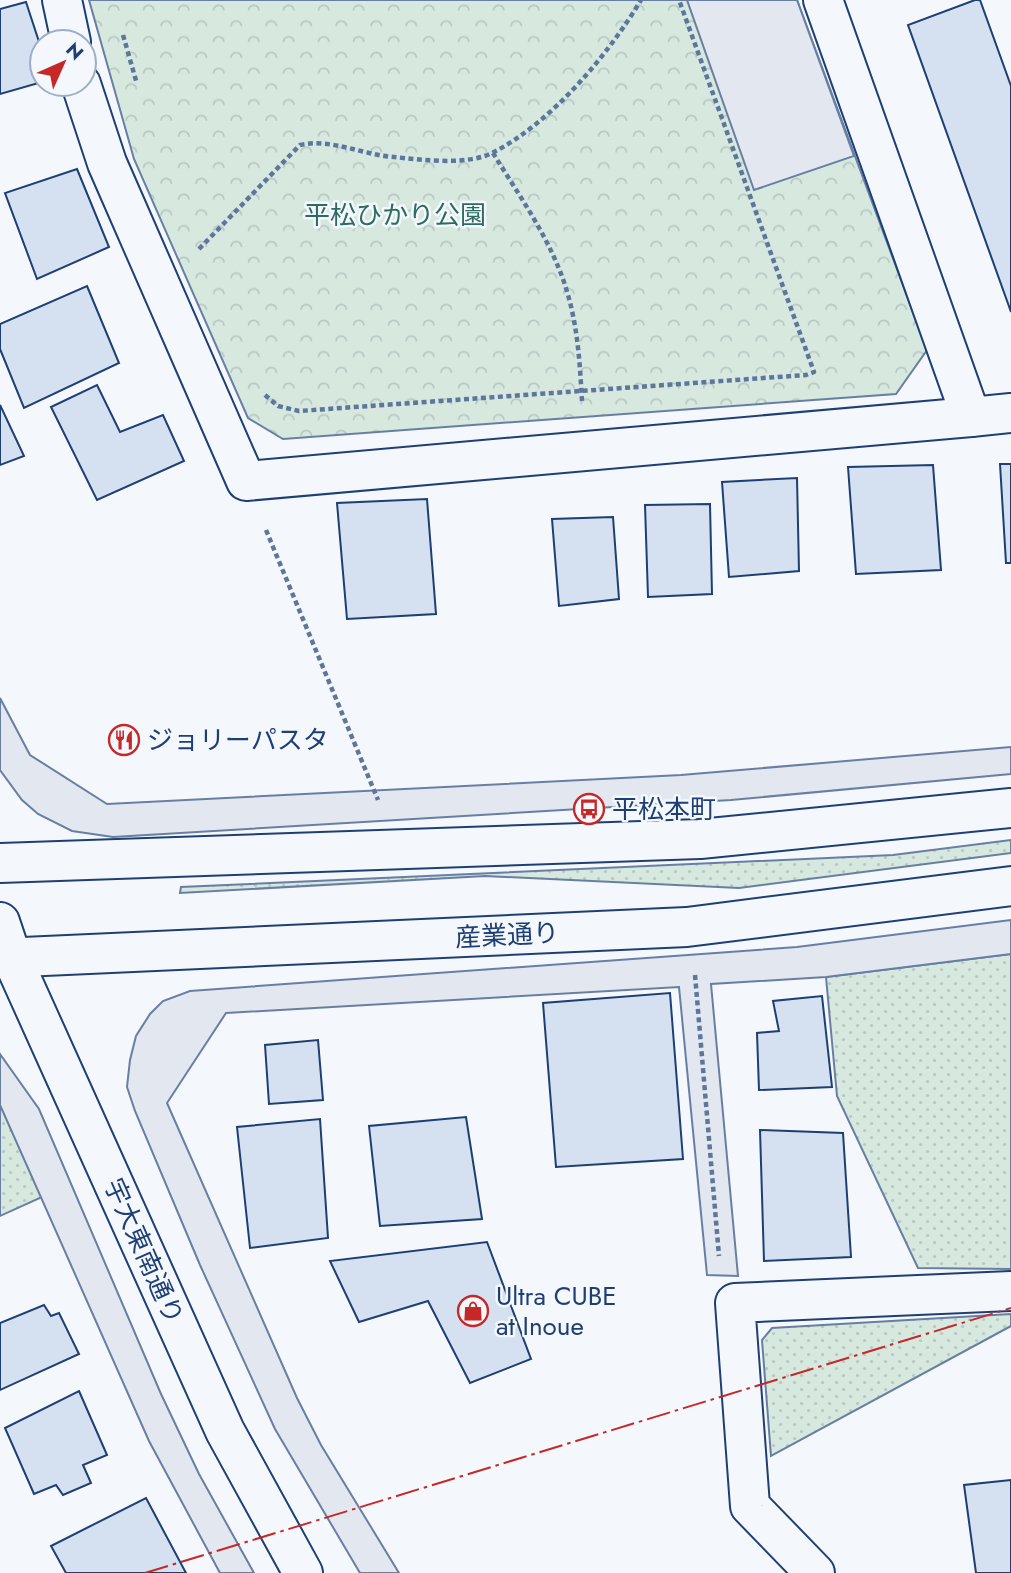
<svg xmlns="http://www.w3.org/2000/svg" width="1011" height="1573" font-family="Jost,'Noto Sans JP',sans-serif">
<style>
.grass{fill:url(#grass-dots);stroke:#687fa3;stroke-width:2}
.park{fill:url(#park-crowns);stroke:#687fa3;stroke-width:2}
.parking{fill:#e3e8f0;stroke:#687fa3;stroke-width:2}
.building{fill:#d5e0f0;stroke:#1d3f73;stroke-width:2}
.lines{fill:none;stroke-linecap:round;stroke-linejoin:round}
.minor-casing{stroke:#1d3f73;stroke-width:42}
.path{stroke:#5e769c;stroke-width:4.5;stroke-dasharray:5 3.5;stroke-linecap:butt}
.minor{stroke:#f4f7fb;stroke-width:38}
.power{stroke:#c62828;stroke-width:2;stroke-dasharray:24 5 3.5 5;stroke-linecap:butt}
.labels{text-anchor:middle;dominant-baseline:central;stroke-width:5;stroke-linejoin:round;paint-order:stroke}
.park-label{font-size:26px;fill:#2c6c60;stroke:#f4f7fb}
.poi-label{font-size:26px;fill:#1d3f73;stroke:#f4f7fb;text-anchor:start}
.street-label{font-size:26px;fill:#1d3f73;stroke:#f4f7fb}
</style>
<defs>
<pattern id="grass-dots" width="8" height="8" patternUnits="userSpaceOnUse" patternTransform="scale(1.75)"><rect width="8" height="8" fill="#d7e8df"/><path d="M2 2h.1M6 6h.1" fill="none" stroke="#b8c8c3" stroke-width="1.8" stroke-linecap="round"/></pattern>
<pattern id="park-crowns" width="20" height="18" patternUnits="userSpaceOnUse" patternTransform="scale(1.75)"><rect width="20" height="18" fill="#d7e8df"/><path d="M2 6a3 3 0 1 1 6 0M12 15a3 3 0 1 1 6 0" fill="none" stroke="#b8c8c3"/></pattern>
</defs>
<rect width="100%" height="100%" fill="#f4f7fb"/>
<g class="grass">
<path d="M1011,840V853L739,888L485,876L180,893L181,887L893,855Z"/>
<path d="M1011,954V1269L918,1268L837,1096L826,977Z"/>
<path d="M0,1100L42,1197L0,1216Z"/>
<path d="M1011,1314V1326L771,1456L762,1340L772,1328Z"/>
</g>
<path class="park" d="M89,0H797L927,350L896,394L283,439L248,418L134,159Z"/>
<g class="parking">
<path d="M687,0H797L854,156L754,190Z"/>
<path d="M0,698L30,755L107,804L681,775L1011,747V774L731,800L113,837L72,831L38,814L22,800L0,770Z"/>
<path d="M1011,920V954L826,977L711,984L738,1276L707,1275L679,987L226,1013L167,1103L297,1398L321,1445L399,1573H360L275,1429L200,1265L135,1111L127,1087L130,1060L136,1036L150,1014L163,1001L190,991L797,947Z"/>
<path d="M0,1054L39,1109L161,1394L199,1474L254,1573H220L149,1441L0,1105Z"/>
</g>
<g class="building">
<path d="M975,0H980L1011,86V312L908,25Z"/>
<path d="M26,2L42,51V82L0,94V9Z"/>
<path d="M77,169L109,247L37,279L5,193Z"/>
<path d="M87,286L119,363L24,408L0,349V324Z"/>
<path d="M97,385L120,432L163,415L184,461L97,500L51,407Z"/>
<path d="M0,405L24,456L0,465Z"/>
<path d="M1000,464H1011V563H1006Z"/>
<path d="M933,465L941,570L856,574L848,467Z"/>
<path d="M797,478L799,571L729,577L722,482Z"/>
<path d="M427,499L436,614L347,619L337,503Z"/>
<path d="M710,504L712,594L648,597L645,505Z"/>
<path d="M613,517L619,599L559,606L552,519Z"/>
<path d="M670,993L683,1159L556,1167L543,1003Z"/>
<path d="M822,996L832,1087L759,1090L757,1033L779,1031L773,1001Z"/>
<path d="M318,1040L323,1100L269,1104L265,1045Z"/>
<path d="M466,1117L482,1219L380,1226L369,1126Z"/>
<path d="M320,1119L328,1238L250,1248L237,1127Z"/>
<path d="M760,1130L843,1133L851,1257L764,1261Z"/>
<path d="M487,1242L531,1359L470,1383L428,1301L359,1322L330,1261Z"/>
<path d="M44,1305L51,1316L59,1313L79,1354L0,1390V1323Z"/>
<path d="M79,1391L107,1455L83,1465L91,1483L63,1495L56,1485L34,1494L5,1428Z"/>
<path d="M1011,1480V1573H976L964,1485Z"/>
<path d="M146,1498L186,1573H66L51,1546Z"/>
</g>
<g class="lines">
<g class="minor-casing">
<g id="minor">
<path d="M62,0L71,42"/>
<path d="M81,84L107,163L246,481L971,417L823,0"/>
<path d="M971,417L1011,413"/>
<path d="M0,863L700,839L1011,808"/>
<path d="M0,922L12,958L225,1431L303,1573"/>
<path d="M0,958L687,927L1011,886"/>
<path d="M815,1573L750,1506L735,1303L1011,1291"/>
</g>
</g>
<g class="path">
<path d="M123,35L137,84"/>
<path d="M493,153C520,197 554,244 568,295C578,329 580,366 582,401"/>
<path d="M199,249L300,145C331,138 363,155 394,157C423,160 468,166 494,152C552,122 608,55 641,0"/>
<path d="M265,395L278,406L299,411L806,375L814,372L679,0"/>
<path d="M266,530L378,800"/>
<path d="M695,975L719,1256"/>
</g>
<use href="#minor" class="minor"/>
<path class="power" d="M145,1573L1011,1308"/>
</g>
<defs>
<g id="restaurant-ring" transform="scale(1.575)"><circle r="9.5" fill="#f4f7fb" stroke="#c62828" stroke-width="1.5"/><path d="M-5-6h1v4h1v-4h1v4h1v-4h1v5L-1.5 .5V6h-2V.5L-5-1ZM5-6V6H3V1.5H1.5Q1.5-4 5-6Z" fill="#c62828"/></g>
<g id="bus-ring" transform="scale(1.575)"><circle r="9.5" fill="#f4f7fb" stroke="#c62828" stroke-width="1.5"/><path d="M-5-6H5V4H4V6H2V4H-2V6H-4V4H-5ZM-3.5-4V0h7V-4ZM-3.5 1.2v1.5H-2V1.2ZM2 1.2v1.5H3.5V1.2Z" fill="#c62828"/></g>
<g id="shop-ring" transform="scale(1.575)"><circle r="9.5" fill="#f4f7fb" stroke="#c62828" stroke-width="1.5"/><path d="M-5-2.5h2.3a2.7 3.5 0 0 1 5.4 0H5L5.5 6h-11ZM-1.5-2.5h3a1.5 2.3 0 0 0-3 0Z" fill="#c62828"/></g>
</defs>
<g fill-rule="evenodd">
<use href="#restaurant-ring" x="124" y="740"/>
<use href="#bus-ring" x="589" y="809"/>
<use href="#shop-ring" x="473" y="1311"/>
</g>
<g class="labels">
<g class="park-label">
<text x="395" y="215">平松ひかり公園</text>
</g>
<g class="poi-label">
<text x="147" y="740">ジョリーパスタ</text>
<text x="612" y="809">平松本町</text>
<text x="496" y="1296">Ultra CUBE<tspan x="496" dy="30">at Inoue</tspan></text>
</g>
<g class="street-label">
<text transform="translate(507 935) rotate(-3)">産業通り</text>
<text transform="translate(144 1251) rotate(66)">宇大東南通り</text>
</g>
</g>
<g transform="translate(63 63) rotate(45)"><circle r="33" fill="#f4f7fb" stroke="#9eadc5" stroke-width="2"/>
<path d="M0-5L12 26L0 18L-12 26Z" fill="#c62828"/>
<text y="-10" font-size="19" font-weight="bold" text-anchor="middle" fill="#1d3f73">N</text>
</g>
</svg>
